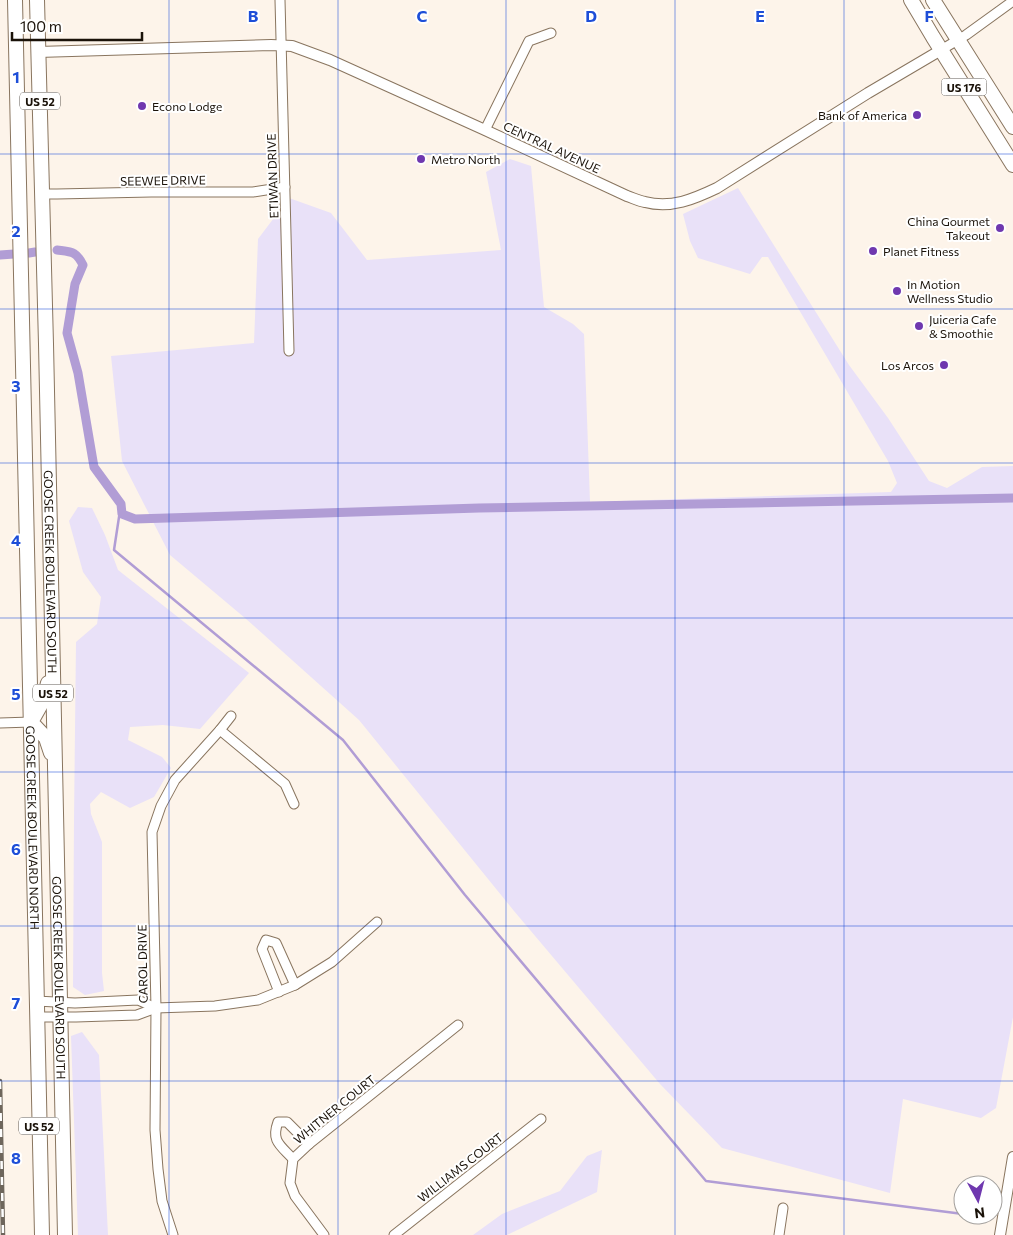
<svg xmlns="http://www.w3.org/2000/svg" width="1013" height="1235" font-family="Commissioner,sans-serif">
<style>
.green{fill:#e9e1f8}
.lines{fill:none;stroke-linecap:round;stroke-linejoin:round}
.stream{stroke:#b19dd5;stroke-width:2.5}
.canal{stroke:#b19dd5;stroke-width:9}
.minor-casing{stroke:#89755f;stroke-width:11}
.tertiary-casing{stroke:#89755f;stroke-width:12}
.primary-casing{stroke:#89755f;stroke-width:16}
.trunk-casing{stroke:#89755f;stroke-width:16}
.minor{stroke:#fff;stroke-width:9}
.tertiary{stroke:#fff;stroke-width:10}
.primary{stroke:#fff;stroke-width:14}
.trunk{stroke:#fff;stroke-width:14}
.rail-casing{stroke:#6e665c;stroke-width:4.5}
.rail{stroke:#fff;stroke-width:2.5;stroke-dasharray:8;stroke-linecap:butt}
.grid{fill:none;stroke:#1d4ed8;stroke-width:1;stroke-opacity:0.55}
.poi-dot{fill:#6f38af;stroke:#fff;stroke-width:2}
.labels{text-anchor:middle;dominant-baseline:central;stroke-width:4;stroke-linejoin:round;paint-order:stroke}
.shield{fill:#fff;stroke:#5f5953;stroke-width:1}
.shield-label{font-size:11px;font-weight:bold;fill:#1a1209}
.poi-label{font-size:12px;fill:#1a1209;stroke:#fff;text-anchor:start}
.street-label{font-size:12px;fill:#1a1209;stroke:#fff}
.grid-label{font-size:16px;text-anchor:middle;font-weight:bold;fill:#1d4ed8;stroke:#fff;stroke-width:4;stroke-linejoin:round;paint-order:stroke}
</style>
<rect width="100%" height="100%" fill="#fdf4ea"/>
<g class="green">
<path d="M510,159L531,166L544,307L573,324L584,334L590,502L891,492L897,483L888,461L768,257H762L750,274L698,258L690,241L683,214L738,188L849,365L888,418L929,481L947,488L982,467L1013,466V1017L996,1108L981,1118L903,1099L890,1193L722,1148L660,1084L514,911L359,720L245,618L170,555L122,461L111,356L254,343L258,239L289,198L331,213L367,260L501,250L486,172Z"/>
<path d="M78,507L92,508L105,535L118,570L249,673L200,729L163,725L130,727L128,740L162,757L171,768L154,797L130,808L101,792L90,804L91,814L102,842V973L104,991L85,995L73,987L74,819L76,642L97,624L101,597L83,572L69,521Z"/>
<path d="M82,1032L99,1055L108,1235H78L71,1036Z"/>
<path d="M602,1150L597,1192L507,1235H473L502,1214L560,1191L587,1156Z"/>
</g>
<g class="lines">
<g class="stream">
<path d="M121,504L114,550L343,740L465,895L706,1181L963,1214"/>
<path d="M966,1215L987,1220"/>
</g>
<g class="canal">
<path d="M57,250C72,252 76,251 83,265L75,284L67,333L78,373L94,467L121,504L122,514L135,519L479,508L1013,498"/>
<path d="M29,253L35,252"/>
<path d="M0,255L14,254"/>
</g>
<g class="minor-casing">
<g id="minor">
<path d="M280,0L289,351"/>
<path d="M941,50L966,35L1013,1"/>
<path d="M485,130L529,41L551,33"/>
<path d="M42,194H57L151,192H253L285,187"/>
<path d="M0,723L31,722"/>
<path d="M220,730L285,784L294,804"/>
<path d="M279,992L262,949L266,940L276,943L295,985"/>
<path d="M36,1001L75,1003L138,1000L156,1008"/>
<path d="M37,1017H76L137,1015L156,1008L215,1006L258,1000L295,985L332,962L377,922"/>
<path d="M293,1159C280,1145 271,1141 278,1122H287L309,1144"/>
<path d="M173,1235L162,1201L158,1169L155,1130L156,1008L152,832L161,806L175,780L220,730L231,716"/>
<path d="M324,1235L295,1196L290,1183L293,1159L309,1144L458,1025"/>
<path d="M394,1235L541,1119"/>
<path d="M779,1235L783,1208"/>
</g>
</g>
<g class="tertiary-casing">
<g id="tertiary">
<path d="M38,52L271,45L292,46L330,60L485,130L627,196C633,198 639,201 645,202C671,209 694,199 717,188L868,93L941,50"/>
<path d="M1000,1235L1013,1157"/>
</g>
</g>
<g class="primary-casing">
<g id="primary">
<path d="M911,0L933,37L1013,165"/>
<path d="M933,0L1013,127"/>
</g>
</g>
<g class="trunk-casing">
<g id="trunk">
<path id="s1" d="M15,0L42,1235"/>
<path id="s2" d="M37,0L46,344L65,1235"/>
<path d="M48,683L44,699L31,722L46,738L51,753"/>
</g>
</g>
<use href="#minor" class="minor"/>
<use href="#tertiary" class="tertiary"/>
<use href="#primary" class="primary"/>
<use href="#trunk" class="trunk"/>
<g class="rail-casing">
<path id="rail" d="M0,1081L3,1235"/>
</g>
<use href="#rail" class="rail"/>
</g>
<path class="grid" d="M169,0V1235M338,0V1235M506,0V1235M675,0V1235M844,0V1235M0,154H1013M0,309H1013M0,463H1013M0,618H1013M0,772H1013M0,926H1013M0,1081H1013"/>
<g class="poi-dot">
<circle cx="142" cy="106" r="5"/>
<circle cx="917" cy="115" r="5"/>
<circle cx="421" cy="159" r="5"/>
<circle cx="1000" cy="228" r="5"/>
<circle cx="873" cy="251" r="5"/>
<circle cx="897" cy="291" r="5"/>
<circle cx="919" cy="326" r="5"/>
<circle cx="944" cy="365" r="5"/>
</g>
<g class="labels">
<g class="shield">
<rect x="941.5" y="78.5" width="45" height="17" rx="4"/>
<rect x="20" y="92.5" width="40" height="17" rx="4"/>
<rect x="33" y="684.5" width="40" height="17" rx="4"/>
<rect x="19" y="1117.5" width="40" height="17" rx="4"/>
</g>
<g class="shield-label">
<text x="964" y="87">US 176</text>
<text x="40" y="101">US 52</text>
<text x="53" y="693">US 52</text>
<text x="39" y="1126">US 52</text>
</g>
<g class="poi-label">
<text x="152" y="106">Econo Lodge</text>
<text x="907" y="115" text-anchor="end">Bank of America</text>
<text x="431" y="159">Metro North</text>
<text x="990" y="221" text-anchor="end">China Gourmet<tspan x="990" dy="14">Takeout</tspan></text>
<text x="883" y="251">Planet Fitness</text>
<text x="907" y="284">In Motion<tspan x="907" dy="14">Wellness Studio</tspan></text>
<text x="929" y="319">Juiceria Cafe<tspan x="929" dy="14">&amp; Smoothie</tspan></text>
<text x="934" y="365" text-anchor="end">Los Arcos</text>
</g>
<g class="street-label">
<text transform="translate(552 147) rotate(25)">CENTRAL AVENUE</text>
<text transform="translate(272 176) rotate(-92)">ETIWAN DRIVE</text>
<text transform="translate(163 180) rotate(-1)">SEEWEE DRIVE</text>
<text stroke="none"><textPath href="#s2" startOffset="572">GOOSE CREEK BOULEVARD SOUTH</textPath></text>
<text stroke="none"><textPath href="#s1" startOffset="828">GOOSE CREEK BOULEVARD NORTH</textPath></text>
<text transform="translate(142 964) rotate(-91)">CAROL DRIVE</text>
<text stroke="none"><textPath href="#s2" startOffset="978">GOOSE CREEK BOULEVARD SOUTH</textPath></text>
<text transform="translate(334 1109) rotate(-39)">WHITNER COURT</text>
<text transform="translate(460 1167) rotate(-38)">WILLIAMS COURT</text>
</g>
</g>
<g class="grid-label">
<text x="253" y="22">B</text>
<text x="422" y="22">C</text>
<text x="591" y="22">D</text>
<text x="760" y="22">E</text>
<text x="929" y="22">F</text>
<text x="16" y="83">1</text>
<text x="16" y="237">2</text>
<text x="16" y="392">3</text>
<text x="16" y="546">4</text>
<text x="16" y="700">5</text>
<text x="16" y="855">6</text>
<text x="16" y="1009">7</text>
<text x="16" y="1164">8</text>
</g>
<g transform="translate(978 1200) rotate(173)"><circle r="24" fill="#ffffff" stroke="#a3a09d"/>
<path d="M0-4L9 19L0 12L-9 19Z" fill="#6f38af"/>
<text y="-8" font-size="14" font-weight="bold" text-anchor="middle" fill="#1a1209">N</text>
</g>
<path d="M12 32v8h130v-8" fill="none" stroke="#1a1209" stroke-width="2.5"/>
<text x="20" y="32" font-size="15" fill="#1a1209" stroke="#ffffff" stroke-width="4" paint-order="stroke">100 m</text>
</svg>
